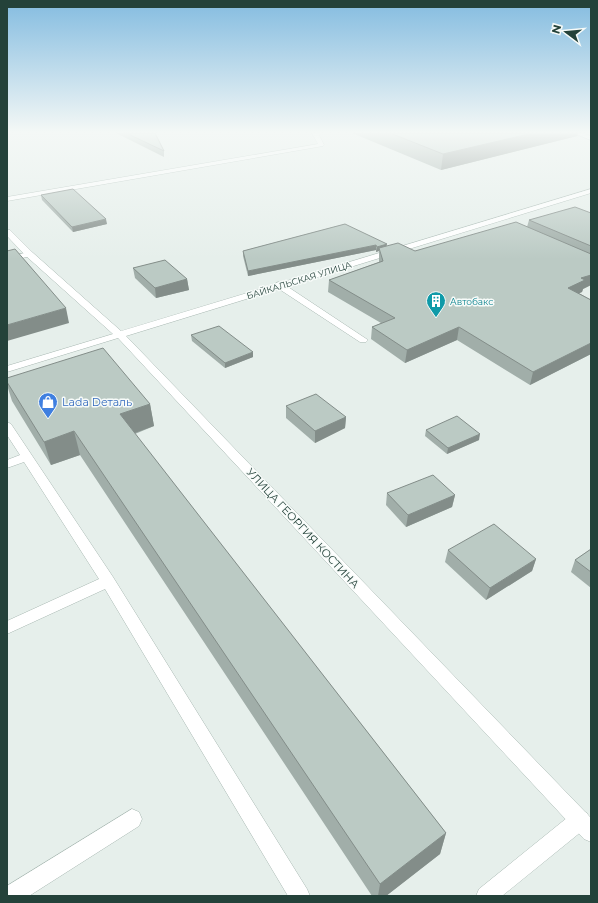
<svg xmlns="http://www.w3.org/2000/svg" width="598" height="903" font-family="Montserrat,sans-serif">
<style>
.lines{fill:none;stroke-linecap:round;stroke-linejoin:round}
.lane-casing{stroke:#a8b8b2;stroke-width:1}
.street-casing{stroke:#a8b8b2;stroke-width:1}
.lane{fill:#fff;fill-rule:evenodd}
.street{fill:#fff;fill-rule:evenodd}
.wall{fill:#a1aea9}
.shaded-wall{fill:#838d89}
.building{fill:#bbcac4;stroke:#838d89}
.labels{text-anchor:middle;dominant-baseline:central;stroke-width:3;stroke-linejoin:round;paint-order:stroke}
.far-street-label{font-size:9px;fill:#24423a;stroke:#f7fbf9}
.far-culture-label{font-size:9px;fill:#0d838f;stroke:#f7fbf9;text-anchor:start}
.shop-label{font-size:11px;fill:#366cbe;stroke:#f7fbf9;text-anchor:start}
.street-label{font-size:11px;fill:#24423a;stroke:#f7fbf9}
</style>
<rect width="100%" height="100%" fill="#e6efeb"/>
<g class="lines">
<g class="lane-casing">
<g id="lane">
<path d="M312,133H318L324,145L323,146L7,201V197L318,144Z"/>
<path d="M573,133H581L591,136V140Z"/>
<path d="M29,252H32V256L7,261V257Z"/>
<path d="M279,282L282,283L368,340L366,342H360L276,287L275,285L276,283Z"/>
<path d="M7,422L11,424L113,577L307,889L310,896H288L105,589L7,634V621L99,579L24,462L7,468V460L20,455L7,435Z"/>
<path d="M132,809L139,812L142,819L139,826L29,896H7V886Z"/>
<path d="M580,810L587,813L590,820L587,827L502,896H476L479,889L573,813Z"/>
</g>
</g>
<g class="street-casing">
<path id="street" d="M591,189V193L126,336L591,818V842L584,839L118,338L7,372V366L113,334L26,256L7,236V230H10L32,252L121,331Z"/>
</g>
<use href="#lane" class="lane"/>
<use href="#street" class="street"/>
</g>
<g class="wall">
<path d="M116,133H155L164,151V157Z"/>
<path d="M352,133H578L577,136L441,170Z"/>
<path d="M41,195L107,224L73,232L42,200Z"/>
<path d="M591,213V285L583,289L582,292L579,293L591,300V354L530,385L457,340L405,363L371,339L372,327L381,323L328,292L329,280L379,262V251L376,252V250L248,276L243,256V251L345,224L387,246L415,251L527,227L529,220Z"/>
<path d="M133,268L187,279L189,290L156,298L135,278Z"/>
<path d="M191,335L253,357L225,368L192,341Z"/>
<path d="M7,378L150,404L154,426L135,434L446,833L440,854L386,896H372L80,455L51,465L12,401L7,385Z"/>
<path d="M286,406L346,417L345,428L315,443L286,418Z"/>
<path d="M426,430L479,440L447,454L425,436Z"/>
<path d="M387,493L455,495L452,507L406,527L386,505Z"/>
<path d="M591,549V588L571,572L575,560Z"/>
<path d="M448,550L536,559L532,571L486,600L445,562Z"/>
</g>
<g class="shaded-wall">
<path d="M533,133H578L577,136L441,170L443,154Z"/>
<path d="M106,219L107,224L73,232L72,227Z"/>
<path d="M387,244L386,249L379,248V251L376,252L377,247Z"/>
<path d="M376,245V250L248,276V271Z"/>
<path d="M591,275V285L583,289L582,292L564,300L568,288L581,278Z"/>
<path d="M187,279L189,290L156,298L155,288Z"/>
<path d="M66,308L69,323L7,341V325Z"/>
<path d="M459,327L457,340L405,363L407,350Z"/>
<path d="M591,343V354L530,385L533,372Z"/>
<path d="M253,352V357L225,368V363Z"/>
<path d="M150,404L154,426L124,437L120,414Z"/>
<path d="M346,417L345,428L315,443V431Z"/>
<path d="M74,431L80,455L51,465L44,442Z"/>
<path d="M480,434L479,440L447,454L448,448Z"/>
<path d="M455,495L452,507L406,527L408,515Z"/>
<path d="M536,559L532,571L486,600L490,588Z"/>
<path d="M446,833L440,854L386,896H378L380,884Z"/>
</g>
<g class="building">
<path d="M126,133H155L164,151Z"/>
<path d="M390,133H533L443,154Z"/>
<path d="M73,189L106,219L72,227L41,195Z"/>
<path d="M575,207L591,213V246L529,220Z"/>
<path d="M516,222L591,254V275L581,278L585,280L568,288L591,300V343L533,372L459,327L407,350L372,327L395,318L329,280L383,261L379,248L398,243L415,251Z"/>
<path d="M345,224L387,244L377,247L376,245L248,271L243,251Z"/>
<path d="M15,249L66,308L7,325V251Z"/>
<path d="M165,260L187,279L155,288L133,268Z"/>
<path d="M219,326L253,352L225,363L191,335Z"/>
<path d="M103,348L150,404L120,414L446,833L380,884L74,431L44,442L7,382V378Z"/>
<path d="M316,394L346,417L315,431L286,406Z"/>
<path d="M457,416L480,434L448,448L426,430Z"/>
<path d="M433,475L455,495L408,515L387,493Z"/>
<path d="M494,524L536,559L490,588L448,550Z"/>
<path d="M591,549V572L575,560Z"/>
</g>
<linearGradient id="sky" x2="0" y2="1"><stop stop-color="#84bce0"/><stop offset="0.51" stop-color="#f4f8f6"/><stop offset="1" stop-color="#f4f8f6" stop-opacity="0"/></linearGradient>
<rect width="598" height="259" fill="url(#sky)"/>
<defs>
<g id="building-pin" transform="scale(1)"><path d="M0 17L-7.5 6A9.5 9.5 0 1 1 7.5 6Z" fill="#0f9aa8" stroke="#f7fbf9"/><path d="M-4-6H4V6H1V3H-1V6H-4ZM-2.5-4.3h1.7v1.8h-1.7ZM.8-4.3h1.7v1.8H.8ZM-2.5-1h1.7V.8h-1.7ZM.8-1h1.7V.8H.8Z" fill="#fff"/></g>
<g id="shop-pin" transform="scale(1)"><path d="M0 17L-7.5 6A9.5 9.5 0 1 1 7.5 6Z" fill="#3f7fe0" stroke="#f7fbf9"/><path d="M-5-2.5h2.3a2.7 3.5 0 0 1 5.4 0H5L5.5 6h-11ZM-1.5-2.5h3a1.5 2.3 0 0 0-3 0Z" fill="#fff"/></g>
</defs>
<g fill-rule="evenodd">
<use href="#building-pin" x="436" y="301"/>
<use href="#shop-pin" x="48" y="402"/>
</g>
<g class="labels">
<g class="far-street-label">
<text transform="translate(299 280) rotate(-17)">БАЙКАЛЬСКАЯ УЛИЦА</text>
</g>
<g class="far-culture-label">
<text x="450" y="301">Автобакс</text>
</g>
<g class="shop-label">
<text x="62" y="402">Lada Dеталь</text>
</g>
<g class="street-label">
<text transform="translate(303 528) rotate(47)">УЛИЦА ГЕОРГИЯ КОСТИНА</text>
</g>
</g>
<rect width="598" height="903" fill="none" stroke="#24423a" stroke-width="16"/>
<g transform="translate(566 32) rotate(286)" stroke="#f7fbf9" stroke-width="3" paint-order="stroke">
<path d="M0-3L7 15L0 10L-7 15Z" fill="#24423a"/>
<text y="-6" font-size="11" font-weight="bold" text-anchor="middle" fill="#24423a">N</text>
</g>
</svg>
